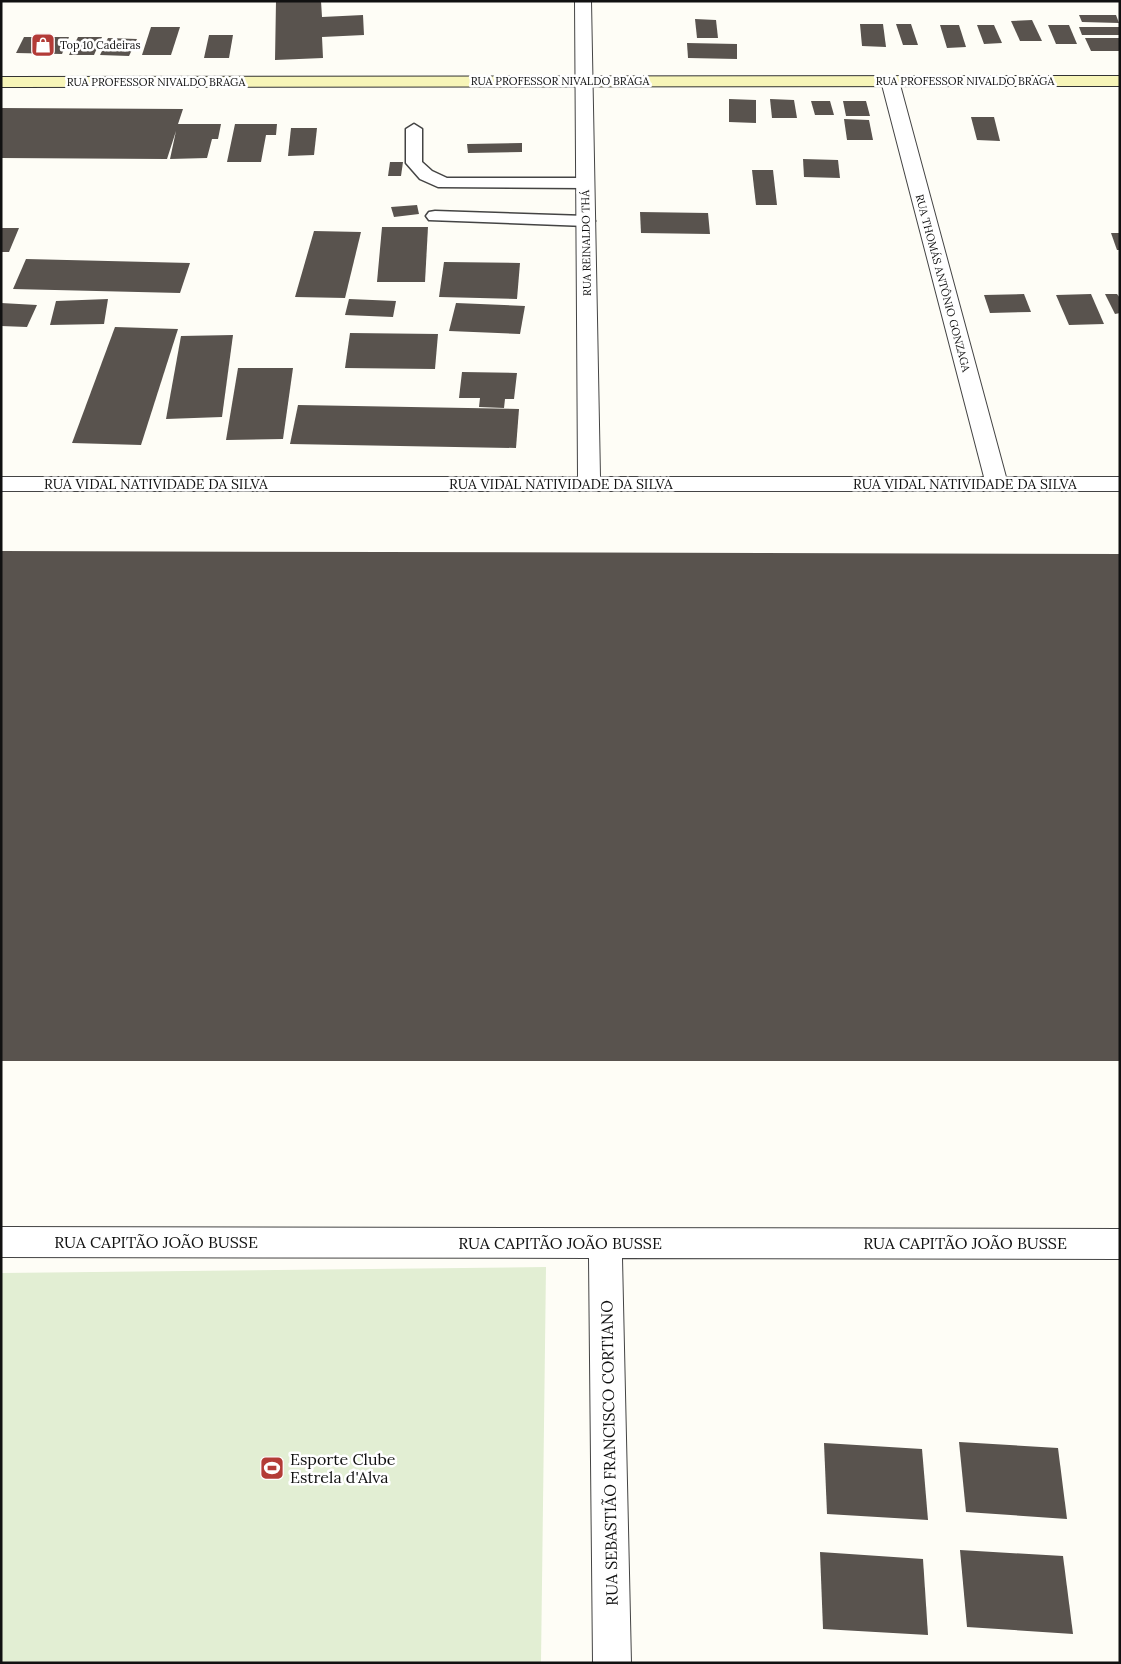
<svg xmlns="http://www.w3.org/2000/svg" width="1121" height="1664" font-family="Lora,serif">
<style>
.pitch{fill:#e2eed3}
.building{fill:#59534e}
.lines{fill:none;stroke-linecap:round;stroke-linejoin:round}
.lane-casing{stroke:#444;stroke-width:3}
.street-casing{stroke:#444;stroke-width:2}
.secondary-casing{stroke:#333;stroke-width:2}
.lane{fill:#fff;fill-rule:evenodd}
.street{fill:#fff;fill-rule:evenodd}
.secondary{fill:#f7f5b8;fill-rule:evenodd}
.labels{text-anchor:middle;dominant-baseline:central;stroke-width:5;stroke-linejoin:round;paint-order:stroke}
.far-poi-label{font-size:11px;fill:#111;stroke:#fff;text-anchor:start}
.far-street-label{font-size:11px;fill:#111;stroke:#fff}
.street-label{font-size:14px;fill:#111;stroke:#fff}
.near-street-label{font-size:16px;fill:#111;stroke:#fff}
.near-poi-label{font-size:16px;fill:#111;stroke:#fff;text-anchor:start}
</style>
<rect width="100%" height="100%" fill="#fefdf6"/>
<path class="pitch" d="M546,1267L541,1663H1V1273Z"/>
<g class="building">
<path d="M276,1H321L322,17L363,15L364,35L322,37L323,58L275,60Z"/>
<path d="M1079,15H1116L1119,23L1082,22Z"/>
<path d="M695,19L716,20L718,38H697Z"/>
<path d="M1032,20L1042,41H1020L1011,21Z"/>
<path d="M860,24H883L886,47L862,46Z"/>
<path d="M896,24H911L918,45H903Z"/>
<path d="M940,25H959L966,47L947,48Z"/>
<path d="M977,25H994L1002,43L984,44Z"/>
<path d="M1048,25H1069L1077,44H1056Z"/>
<path d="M151,27H180L171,55H142Z"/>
<path d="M1079,27H1120V35H1082Z"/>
<path d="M209,35H233L229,58H204Z"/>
<path d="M24,37H69L62,54L16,53Z"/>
<path d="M78,37H102L94,55H69Z"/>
<path d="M108,38L137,39L129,56L100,55Z"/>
<path d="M1085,38H1120V51H1091Z"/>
<path d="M687,43L737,44V59L688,58Z"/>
<path d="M729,99L756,100V123L729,122Z"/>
<path d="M770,99L794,100L797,118H772Z"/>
<path d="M811,101H830L834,115H815Z"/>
<path d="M843,101H866L870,116H846Z"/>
<path d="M1,108L183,109L178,124H221L218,139H212L207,158L170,159L176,131L167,159L1,158Z"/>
<path d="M971,117H994L1000,141L977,140Z"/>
<path d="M844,119L869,120L873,140H847Z"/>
<path d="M235,124H277L276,135H266L261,162H227Z"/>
<path d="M291,128H317L314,155L288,156Z"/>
<path d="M522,143V152L468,153L467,144Z"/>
<path d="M803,159L838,160L840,178L804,177Z"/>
<path d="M390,162H403L401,176H388Z"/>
<path d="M752,170H773L777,205H756Z"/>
<path d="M417,205L419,214L394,217L391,207Z"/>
<path d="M640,212L708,213L710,234L641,233Z"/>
<path d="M382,227H428L425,282H377Z"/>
<path d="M1,228H19L9,252H1Z"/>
<path d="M314,231L361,232L345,298L295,297Z"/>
<path d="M1111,233H1120V250H1117Z"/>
<path d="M26,259L190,263L180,293L13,289Z"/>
<path d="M444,262L520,263L517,299L439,297Z"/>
<path d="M1024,294L1031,312L990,313L984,295Z"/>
<path d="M1091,294L1104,324L1069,325L1056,295Z"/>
<path d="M1105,294H1117L1120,298V313L1115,314Z"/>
<path d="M108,299L104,324L50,325L56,301Z"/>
<path d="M349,299L396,301L393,317L345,315Z"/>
<path d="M1,303L37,305L27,327L1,326Z"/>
<path d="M456,303L525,306L520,334L449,331Z"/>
<path d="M115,327L178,329L141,445L72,443Z"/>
<path d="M350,333L438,334L435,369L345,368Z"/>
<path d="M233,335L222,417L166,419L181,336Z"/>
<path d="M238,368H293L283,439L226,440Z"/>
<path d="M462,372L517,373L514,399H505L504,408L479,407L480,398H459Z"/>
<path d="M298,405L519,409L516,448L290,444Z"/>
<path d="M1,551L1120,554V1061H1Z"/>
<path d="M959,1442L1058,1448L1067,1519L966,1512Z"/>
<path d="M824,1443L922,1449L928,1520L827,1514Z"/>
<path d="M960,1550L1063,1556L1073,1634L967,1627Z"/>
<path d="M820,1552L923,1559L928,1635L823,1629Z"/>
</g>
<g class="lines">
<g class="lane-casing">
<g id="lane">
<path d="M414,124L422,129V162L432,171L447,178H585L591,179L593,183L591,187L585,188L438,187L420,179L406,163V129Z"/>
<path d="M435,211L586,216L592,217L595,221L592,225L586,226L429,220L426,216L429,212Z"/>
</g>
</g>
<g class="street-casing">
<g id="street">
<path d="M575,1H591L600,477H984L881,81L884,77H896L899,81L1006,477H1120V491H1V477H578Z"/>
<path d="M1,1227L1120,1229V1259L622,1258L631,1663H593L589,1258L1,1257Z"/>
</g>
</g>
<g class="secondary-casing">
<path id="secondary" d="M1120,76V86L1,87V77Z"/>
</g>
<use href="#lane" class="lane"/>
<use href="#street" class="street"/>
<use href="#secondary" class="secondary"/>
</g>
<defs>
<g id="shop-square" transform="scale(1.25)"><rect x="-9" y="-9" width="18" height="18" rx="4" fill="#b33b37" stroke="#fff"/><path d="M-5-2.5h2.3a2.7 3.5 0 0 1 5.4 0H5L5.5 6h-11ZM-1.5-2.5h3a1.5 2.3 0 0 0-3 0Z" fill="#fff"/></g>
<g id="stadium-square" transform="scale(1.25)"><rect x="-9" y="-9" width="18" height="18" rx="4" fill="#b33b37" stroke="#fff"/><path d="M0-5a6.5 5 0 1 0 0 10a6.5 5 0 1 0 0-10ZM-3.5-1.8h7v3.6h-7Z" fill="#fff"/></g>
</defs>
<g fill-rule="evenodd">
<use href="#shop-square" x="43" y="45"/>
<use href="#stadium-square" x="272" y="1468"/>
</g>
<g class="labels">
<g class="far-poi-label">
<text x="60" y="45">Top 10 Cadeiras</text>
</g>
<g class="far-street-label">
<text x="560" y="81">RUA PROFESSOR NIVALDO BRAGA</text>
<text x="965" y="81">RUA PROFESSOR NIVALDO BRAGA</text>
<text x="156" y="82">RUA PROFESSOR NIVALDO BRAGA</text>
<text transform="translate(586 243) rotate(-91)">RUA REINALDO THÁ</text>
<text transform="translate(943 283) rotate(75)">RUA THOMÁS ANTÔNIO GONZAGA</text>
</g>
<g class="street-label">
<text x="156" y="484">RUA VIDAL NATIVIDADE DA SILVA</text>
<text x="561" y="484">RUA VIDAL NATIVIDADE DA SILVA</text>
<text x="965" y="484">RUA VIDAL NATIVIDADE DA SILVA</text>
</g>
<g class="near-street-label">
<text x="156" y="1242">RUA CAPITÃO JOÃO BUSSE</text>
<text x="560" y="1243">RUA CAPITÃO JOÃO BUSSE</text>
<text x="965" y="1243">RUA CAPITÃO JOÃO BUSSE</text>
<text transform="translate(609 1453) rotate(-91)">RUA SEBASTIÃO FRANCISCO CORTIANO</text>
</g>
<g class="near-poi-label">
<text x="290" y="1459">Esporte Clube<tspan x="290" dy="18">Estrela d'Alva</tspan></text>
</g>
</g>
<rect width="1121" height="1664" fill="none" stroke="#111111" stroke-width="5"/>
</svg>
